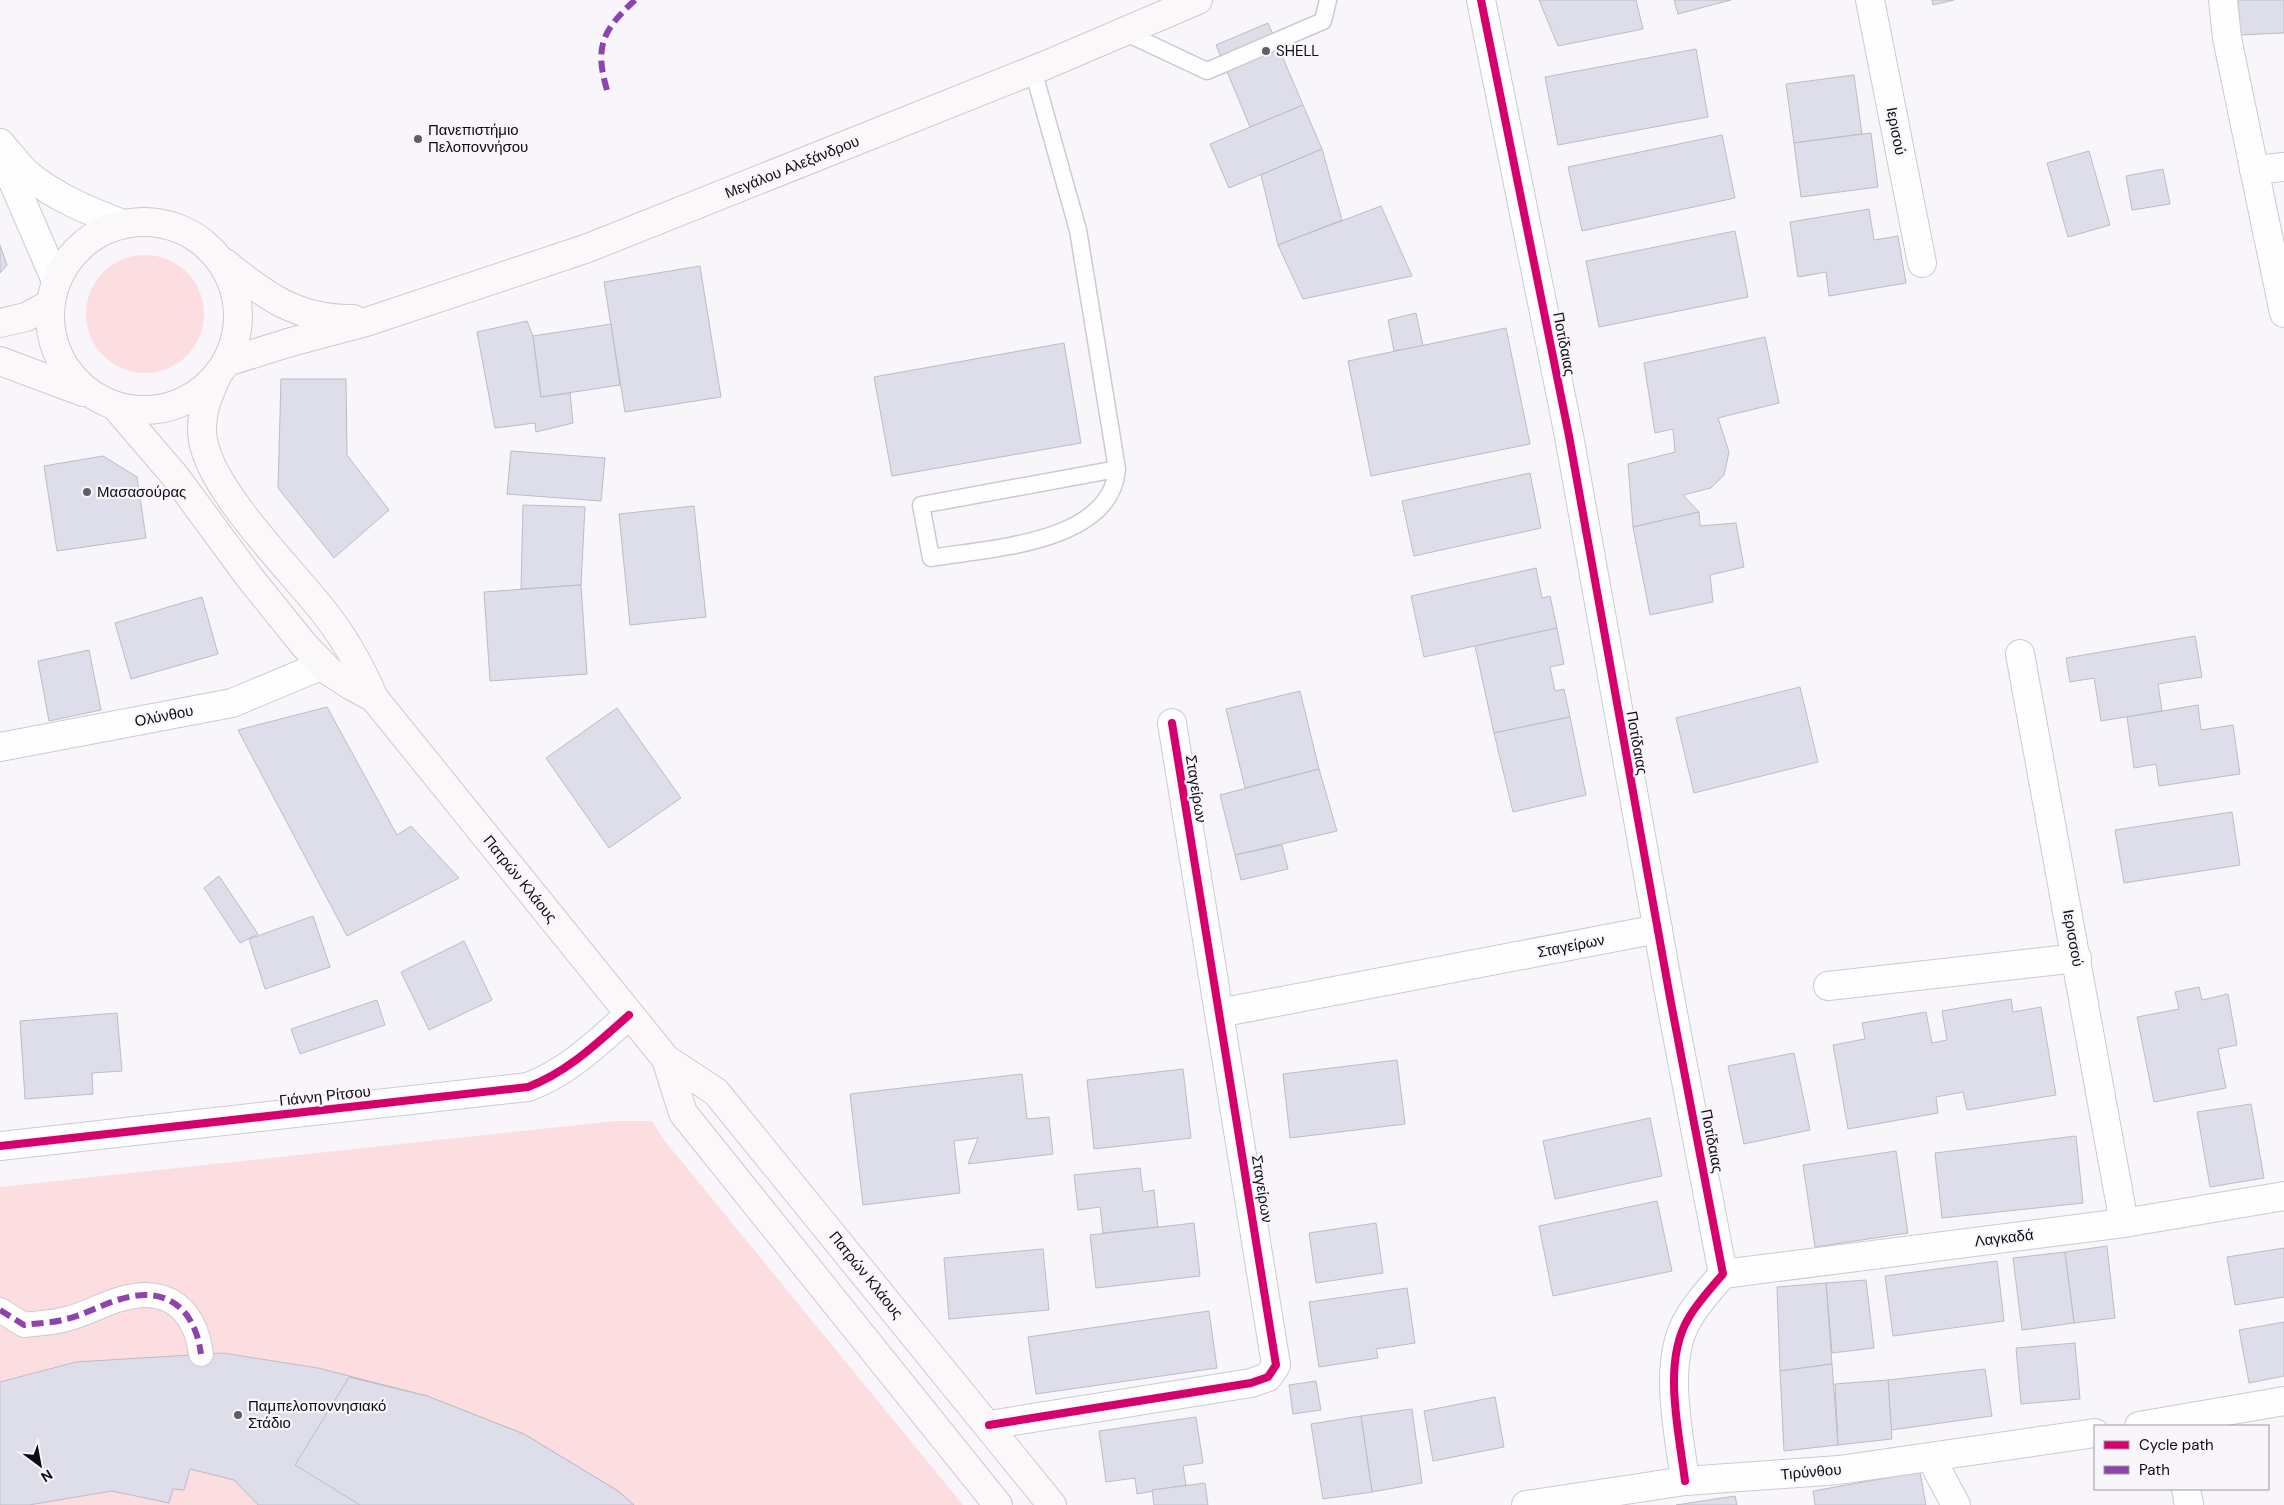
<svg xmlns="http://www.w3.org/2000/svg" width="2284" height="1505" font-family="'DM Sans',sans-serif">
<style>
.green{fill:#fcdee1}
.building{fill:#dddee9;stroke:#bcbcc4}
.lines{fill:none;stroke-linecap:round;stroke-linejoin:round}
.service-casing{stroke:#cec9d1;stroke-width:19}
.pedestrian-casing{stroke:#cec9d1;stroke-width:26}
.minor-casing{stroke:#cec9d1;stroke-width:30}
.tertiary-casing{stroke:#cec9d1;stroke-width:30}
.secondary-casing{stroke:#cec9d1;stroke-width:30}
.service{stroke:#fefefe;stroke-width:16}
.pedestrian{stroke:#fefefe;stroke-width:24}
.minor{stroke:#fefefe;stroke-width:28}
.tertiary{stroke:#fefefe;stroke-width:28}
.secondary{stroke:#fbf8fa;stroke-width:28}
.quiet{stroke:#8e44ad;stroke-width:6;stroke-dasharray:12 6;stroke-linecap:butt}
.cycleway-casing{stroke:#f8f5fb;stroke-width:11}
.cycleway{stroke:#d6006c;stroke-width:8}
.poi-dot{fill:#615d64;stroke:#f8f5fb;stroke-width:2}
.labels{text-anchor:middle;dominant-baseline:central;stroke-width:4.5;stroke-linejoin:round;paint-order:stroke}
.poi-label{font-size:15px;fill:#0f0a14;stroke:#f8f5fb;text-anchor:start}
.street-label{font-size:15px;fill:#0f0a14;stroke:#f8f5fb}
</style>
<rect width="100%" height="100%" fill="#f8f6fa"/>
<g class="green">
<circle cx="145" cy="314" r="59"/>
<path d="M616,1121H652L664,1140L963,1505H0V1187Z"/>
</g>
<g class="building">
<path d="M1539,0H1636L1643,29L1558,46Z"/>
<path d="M1674,0H1731L1678,14Z"/>
<path d="M1932,0H1954L1933,5Z"/>
<path d="M2238,0H2284V33L2240,35Z"/>
<path d="M1268,23L1303,105L1250,127L1216,45Z"/>
<path d="M1696,49L1708,117L1558,145L1545,77Z"/>
<path d="M1854,75L1862,134L1794,143L1786,84Z"/>
<path d="M1303,105L1322,149L1229,188L1210,144Z"/>
<path d="M1871,133L1878,187L1801,197L1794,143Z"/>
<path d="M1722,135L1735,198L1582,231L1568,167Z"/>
<path d="M1322,149L1342,220L1278,245L1261,175Z"/>
<path d="M2089,151L2110,225L2068,237L2047,163Z"/>
<path d="M2163,169L2170,204L2132,210L2126,176Z"/>
<path d="M1381,206L1412,276L1303,299L1278,245Z"/>
<path d="M1869,209L1874,240L1898,236L1906,283L1829,296L1826,272L1798,277L1790,222Z"/>
<path d="M1735,231L1748,297L1599,327L1586,261Z"/>
<path d="M0,245L7,265L0,273Z"/>
<path d="M700,266L721,397L625,412L604,282Z"/>
<path d="M1416,313L1423,346L1394,351L1388,320Z"/>
<path d="M527,321L533,336L541,397L570,393L573,423L536,432L535,423L495,428L477,332Z"/>
<path d="M611,324L620,385L541,397L533,336Z"/>
<path d="M1506,328L1530,444L1371,476L1348,361Z"/>
<path d="M1765,337L1779,403L1718,418L1729,452L1724,475L1711,488L1683,495L1699,512L1633,527L1628,464L1675,452L1673,429L1655,433L1644,363Z"/>
<path d="M1064,343L1081,443L892,476L874,377Z"/>
<path d="M281,379H346L347,455L389,510L334,558L278,488Z"/>
<path d="M511,451L605,458L601,501L507,494Z"/>
<path d="M103,456L137,477L146,538L57,551L44,466Z"/>
<path d="M1530,473L1541,528L1414,556L1402,501Z"/>
<path d="M523,505L585,507L581,585L521,589Z"/>
<path d="M694,506L706,617L630,625L619,514Z"/>
<path d="M1699,512L1700,526L1736,523L1744,567L1710,575L1713,602L1650,615L1633,527Z"/>
<path d="M1536,568L1542,598L1550,596L1557,628L1424,657L1411,596Z"/>
<path d="M581,585L587,674L490,681L484,592Z"/>
<path d="M202,597L218,654L131,679L115,623Z"/>
<path d="M1557,628L1564,664L1550,667L1555,691L1564,689L1570,717L1494,733L1475,646Z"/>
<path d="M2195,636L2202,677L2158,684L2162,711L2101,721L2094,678L2070,682L2066,658Z"/>
<path d="M89,650L101,710L49,721L38,661Z"/>
<path d="M1800,687L1818,762L1694,793L1676,718Z"/>
<path d="M1300,691L1319,769L1245,788L1226,709Z"/>
<path d="M2198,705L2201,730L2233,725L2240,774L2159,786L2156,764L2134,768L2127,717Z"/>
<path d="M327,707L397,835L411,826L459,878L347,936L238,730Z"/>
<path d="M617,708L681,798L609,848L546,758Z"/>
<path d="M1570,717L1586,795L1513,812L1494,733Z"/>
<path d="M1319,769L1337,831L1235,855L1220,795Z"/>
<path d="M2232,812L2240,865L2124,883L2115,830Z"/>
<path d="M1282,845L1288,869L1241,880L1235,855Z"/>
<path d="M219,876L258,934L240,943L204,888Z"/>
<path d="M313,916L330,967L265,989L249,939Z"/>
<path d="M464,941L492,1000L429,1030L401,972Z"/>
<path d="M2199,987L2202,1000L2228,994L2237,1045L2218,1049L2226,1088L2154,1102L2137,1017L2179,1009L2175,992Z"/>
<path d="M2011,999L2013,1012L2041,1007L2056,1095L1967,1110L1963,1092L1936,1097L1938,1113L1848,1129L1833,1045L1865,1039L1862,1023L1926,1012L1932,1043L1947,1040L1942,1011Z"/>
<path d="M377,1000L385,1025L300,1054L291,1029Z"/>
<path d="M117,1013L122,1071L92,1073L93,1094L25,1099L20,1021Z"/>
<path d="M1794,1053L1810,1130L1744,1144L1728,1066Z"/>
<path d="M1397,1060L1405,1124L1290,1138L1283,1074Z"/>
<path d="M1183,1069L1191,1138L1094,1149L1087,1080Z"/>
<path d="M1022,1074L1027,1119L1049,1117L1053,1154L968,1164L978,1138L954,1141L960,1193L863,1205L850,1094Z"/>
<path d="M2251,1104L2264,1178L2210,1187L2197,1112Z"/>
<path d="M1650,1118L1662,1176L1555,1199L1543,1141Z"/>
<path d="M2076,1136L2083,1203L1942,1218L1935,1153Z"/>
<path d="M1896,1151L1908,1233L1815,1247L1803,1165Z"/>
<path d="M1140,1168L1143,1192L1154,1190L1158,1227L1103,1233L1100,1207L1078,1210L1074,1175Z"/>
<path d="M1657,1201L1672,1271L1553,1296L1539,1226Z"/>
<path d="M1194,1223L1200,1276L1096,1288L1090,1235Z"/>
<path d="M1376,1223L1383,1273L1316,1283L1309,1233Z"/>
<path d="M2107,1246L2115,1318L2074,1323L2065,1252Z"/>
<path d="M2284,1248V1297L2235,1305L2227,1257Z"/>
<path d="M1043,1249L1049,1310L949,1319L944,1258Z"/>
<path d="M2065,1252L2074,1323L2022,1330L2013,1258Z"/>
<path d="M1997,1261L2004,1321L1893,1336L1885,1276Z"/>
<path d="M1866,1280L1874,1348L1832,1353L1826,1283Z"/>
<path d="M1826,1283L1832,1364L1780,1371L1777,1287Z"/>
<path d="M1407,1288L1415,1343L1376,1349L1378,1358L1319,1367L1309,1302Z"/>
<path d="M1209,1311L1217,1368L1036,1394L1028,1337Z"/>
<path d="M2284,1322V1376L2249,1383L2239,1330Z"/>
<path d="M2075,1343L2080,1399L2021,1404L2016,1348Z"/>
<path d="M223,1353L318,1368L427,1396L524,1434L618,1491L634,1505H258L234,1480L190,1469L184,1490L173,1489L169,1503L112,1491L29,1505H0V1382L76,1362Z"/>
<path d="M1832,1364L1838,1445L1784,1451L1780,1371Z"/>
<path d="M1985,1369L1992,1416L1891,1430L1888,1380Z"/>
<path d="M349,1377L427,1396L524,1434L618,1491L634,1505H360L295,1465Z"/>
<path d="M1888,1380L1892,1439L1838,1445L1835,1384Z"/>
<path d="M1316,1381L1321,1410L1293,1414L1289,1385Z"/>
<path d="M1495,1397L1504,1447L1433,1461L1424,1411Z"/>
<path d="M1412,1409L1422,1483L1372,1492L1361,1416Z"/>
<path d="M1361,1416L1372,1492L1323,1499L1311,1424Z"/>
<path d="M1196,1417L1203,1463L1183,1466L1186,1485L1137,1494L1135,1478L1106,1482L1099,1431Z"/>
<path d="M1920,1472L1926,1505H1815L1813,1491Z"/>
<path d="M1205,1483L1208,1505H1154L1152,1490Z"/>
<path d="M1735,1496L1737,1505H1676Z"/>
</g>
<g class="lines">
<g class="service-casing">
<g id="service">
<path d="M1124,32L1207,71L1323,21L1328,0"/>
<path d="M1033,70L1078,230L1117,469C1111,544 989,548 931,558L921,505L1117,469"/>
</g>
</g>
<g class="pedestrian-casing">
<path id="pedestrian" d="M0,1310L24,1325C38,1323 53,1323 66,1319C85,1315 102,1304 121,1299C167,1285 195,1309 201,1354"/>
</g>
<g class="minor-casing">
<g id="minor">
<path d="M1481,0L1569,436L1671,1003L1723,1274C1711,1288 1697,1303 1688,1319C1662,1363 1679,1432 1685,1481"/>
<path d="M1870,0L1922,263"/>
<path d="M2223,0L2227,38L2284,313"/>
<path d="M2254,170L2284,167"/>
<path d="M2020,654L2124,1223"/>
<path d="M0,747L232,703L323,665"/>
<path d="M1828,986L2077,958"/>
<path d="M1219,1013L1658,929"/>
<path d="M0,1146L528,1087C568,1072 597,1043 629,1015"/>
<path d="M1723,1274L2124,1223L2284,1196"/>
<path d="M989,1425L1251,1383L1268,1377L1276,1365L1172,723"/>
<path d="M2139,1426L2284,1401"/>
<path d="M1931,1458L1956,1505"/>
<path d="M2186,1489L2189,1505"/>
<path d="M1526,1505L1685,1481L1839,1470L2095,1433"/>
</g>
</g>
<g class="tertiary-casing">
<g id="tertiary">
<path d="M0,143C9,153 17,164 26,173C54,197 89,211 123,224"/>
<path d="M2,156L56,281"/>
</g>
</g>
<g class="secondary-casing">
<g id="secondary">
<circle cx="144" cy="316" r="94"/>
<path d="M225,263C265,296 298,320 353,319"/>
<path d="M0,323L26,317L50,304"/>
<path d="M0,361L83,392"/>
<path d="M227,362L291,342L366,322L588,248L1046,65L1198,0"/>
<path d="M216,378C207,398 199,418 203,440C211,490 288,567 320,607C343,635 360,665 374,698L666,1059L716,1092L1052,1505"/>
<path d="M115,406L175,476L250,578L304,645L330,672L350,685L374,698"/>
<path d="M666,1059L683,1113L998,1505"/>
</g>
</g>
<use href="#service" class="service"/>
<use href="#pedestrian" class="pedestrian"/>
<use href="#minor" class="minor"/>
<use href="#tertiary" class="tertiary"/>
<use href="#secondary" class="secondary"/>
<g class="quiet">
<path d="M607,90C594,46 603,30 635,0"/>
<path d="M0,1310L24,1325C38,1323 53,1323 66,1319C85,1315 102,1304 121,1299C167,1285 195,1309 201,1354"/>
</g>
<g class="cycleway-casing">
<g id="cycleway">
<path d="M1481,0L1569,436L1671,1003L1723,1274C1711,1288 1697,1303 1688,1319C1662,1363 1679,1432 1685,1481"/>
<path d="M0,1146L528,1087C568,1072 597,1043 629,1015"/>
<path d="M989,1425L1251,1383L1268,1377L1276,1365L1172,723"/>
</g>
</g>
<use href="#cycleway" class="cycleway"/>
</g>
<g class="poi-dot">
<circle cx="1266" cy="51" r="5"/>
<circle cx="418" cy="139" r="5"/>
<circle cx="87" cy="492" r="5"/>
<circle cx="238" cy="1415" r="5"/>
</g>
<g class="labels">
<g class="poi-label">
<text x="1276" y="51">SHELL</text>
<text x="428" y="130">Πανεπιστήμιο<tspan x="428" dy="17">Πελοποννήσου</tspan></text>
<text x="97" y="492">Μασασούρας</text>
<text x="248" y="1406">Παμπελοποννησιακό<tspan x="248" dy="17">Στάδιο</tspan></text>
</g>
<g class="street-label">
<text transform="translate(1896 131) rotate(79)">Ιερισού</text>
<text transform="translate(792 167) rotate(-22)">Μεγάλου Αλεξάνδρου</text>
<text transform="translate(1564 344) rotate(79)">Ποτίδαιας</text>
<text transform="translate(164 716) rotate(-11)">Ολύνθου</text>
<text transform="translate(1637 743) rotate(80)">Ποτίδαιας</text>
<text transform="translate(1196 789) rotate(81)">Σταγείρων</text>
<text transform="translate(520 879) rotate(51)">Πατρών Κλάους</text>
<text transform="translate(2073 938) rotate(80)">Ιερισσού</text>
<text transform="translate(1571 946) rotate(-11)">Σταγείρων</text>
<text transform="translate(325 1096) rotate(-6)">Γιάννη Ρίτσου</text>
<text transform="translate(1712 1141) rotate(79)">Ποτίδαιας</text>
<text transform="translate(1262 1189) rotate(81)">Σταγείρων</text>
<text transform="translate(2004 1238) rotate(-7)">Λαγκαδά</text>
<text transform="translate(866 1275) rotate(51)">Πατρών Κλάους</text>
<text transform="translate(1811 1472) rotate(-5)">Τιρύνθου</text>
</g>
</g>
<rect x="2094" y="1425" width="175" height="65" fill="#f8f5fb" stroke="#9b979f"/>
<rect x="2104" y="1441" width="25" height="8" fill="#d6006c" stroke="#9b979f"/>
<text x="2139" y="1450" font-size="15" fill="#0f0a14">Cycle path</text>
<rect x="2104" y="1466" width="25" height="8" fill="#8e44ad" stroke="#9b979f"/>
<text x="2139" y="1475" font-size="15" fill="#0f0a14">Path</text>
<g transform="translate(40 1465) rotate(148)" stroke="#f8f5fb" stroke-width="4" paint-order="stroke">
<path d="M0-4L9 19L0 12L-9 19Z" fill="#0f0a14"/>
<text y="-8" font-size="14" font-weight="bold" text-anchor="middle" fill="#0f0a14">N</text>
</g>
</svg>
